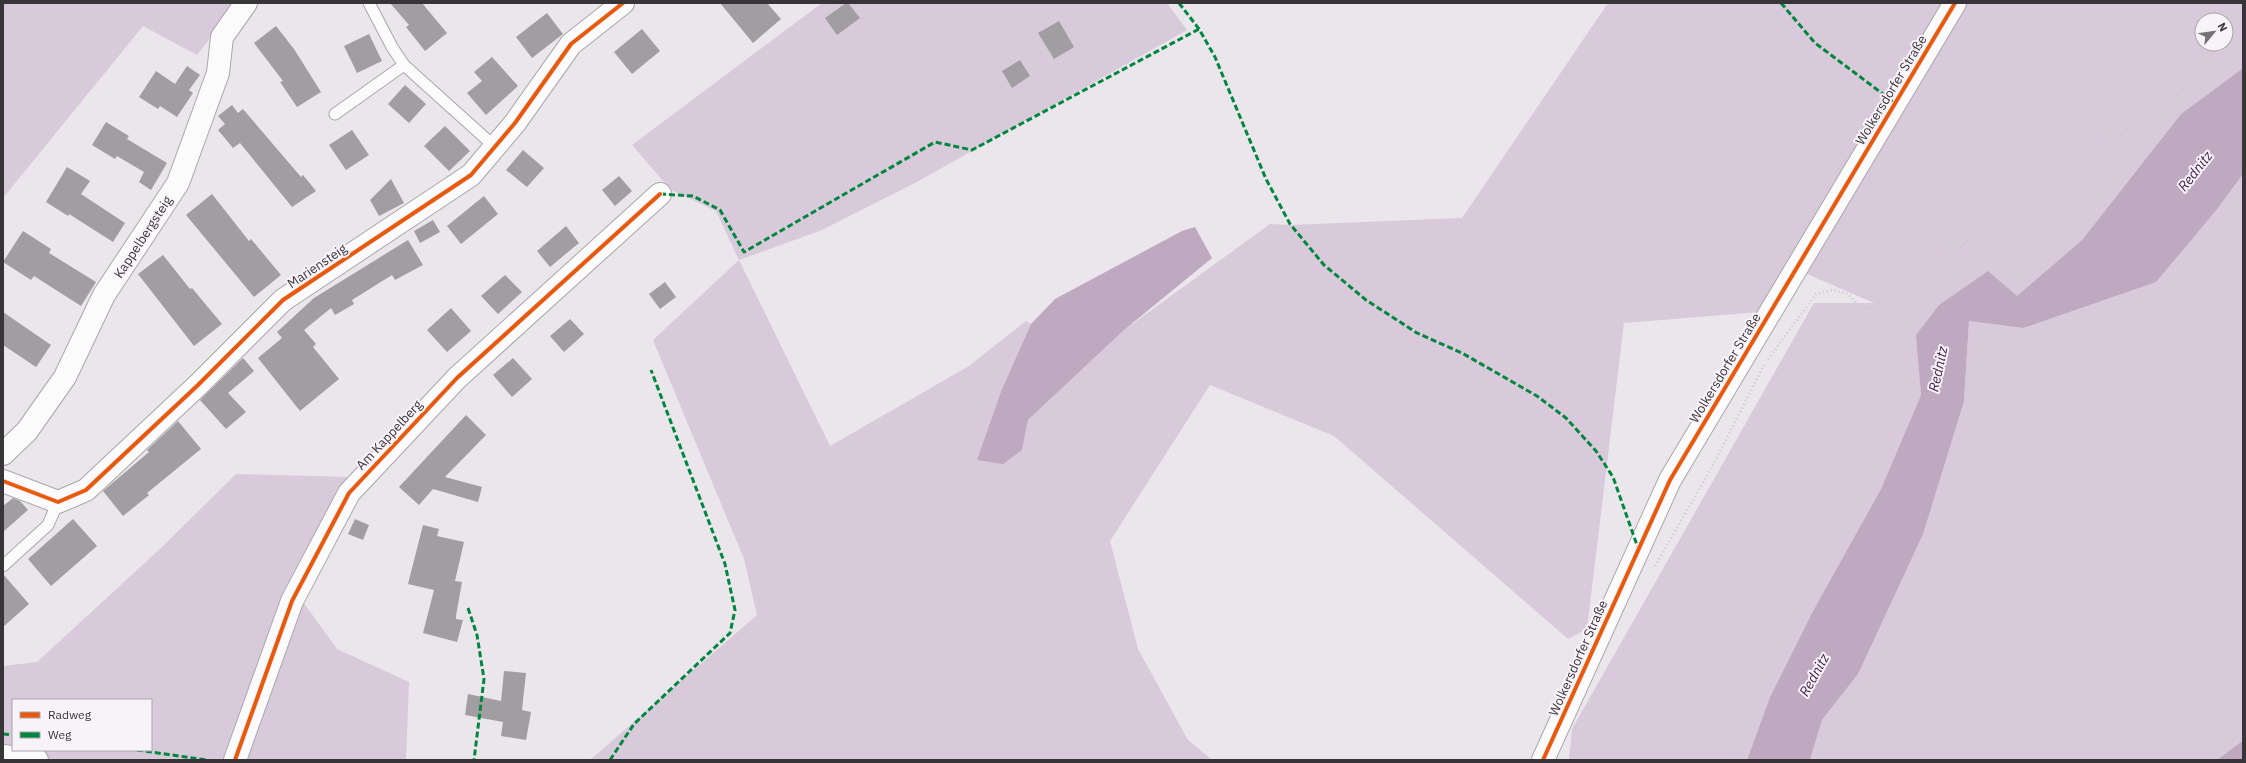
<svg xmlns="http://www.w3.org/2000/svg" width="2246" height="763" font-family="'IBM Plex Sans',sans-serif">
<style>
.green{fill:#d8cada;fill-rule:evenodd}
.water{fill:#bea9c1}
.building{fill:#a19ea2}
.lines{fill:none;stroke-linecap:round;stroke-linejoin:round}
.service-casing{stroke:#aaa7aa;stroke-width:13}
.minor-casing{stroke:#aaa7aa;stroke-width:24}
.secondary-casing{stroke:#aaa7aa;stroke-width:24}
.path{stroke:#cac8ca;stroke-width:2.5;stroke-dasharray:1 3;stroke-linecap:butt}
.service{stroke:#fcfbfc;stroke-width:11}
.minor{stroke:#fcfbfc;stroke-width:22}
.secondary{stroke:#fcfbfc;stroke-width:22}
.quiet{stroke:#00873e;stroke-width:3;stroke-dasharray:6 3;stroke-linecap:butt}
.cycleway-casing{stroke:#f8f2f9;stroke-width:6}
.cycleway{stroke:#e8590c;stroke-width:4}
.labels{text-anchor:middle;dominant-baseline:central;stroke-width:4;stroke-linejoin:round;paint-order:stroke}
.street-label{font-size:13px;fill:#373537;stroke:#f8f2f9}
.water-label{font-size:14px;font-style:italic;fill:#411c47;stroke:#f8f2f9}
</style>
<rect width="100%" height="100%" fill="#eae6eb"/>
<g class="green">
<path d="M3,3H237L197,55L143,26L3,198Z"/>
<path d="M822,3H1167L1187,30L915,183L822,230L739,260L830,446L969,366L1026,321L1031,324L1002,389L1022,450L1028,420L1124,330L1270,224L1290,225L1462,218L1608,3H2243V68L2181,114L2082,240L2017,296L1917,334L1921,395L1881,489L1813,611L1770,697L1747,760H1569L1572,729L1814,303H1874L1805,273L1773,311L1624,323L1587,629L1568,639L1334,436L1210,385L1110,541L1138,649L1188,740L1212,760H590L757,615L744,559L653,340L739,260L716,211L671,190L632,145ZM2202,20H2226V44H2202Z"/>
<path d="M2243,174V740L2217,760H1810L1822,720L1858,674L1964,401L1969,321L2023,328L2218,208Z"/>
<path d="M236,474L351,477L290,584L337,649L409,682L406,760H3V666L37,662L161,548ZM13,700H151V750H13Z"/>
</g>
<g class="water">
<path d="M2243,68V174L2218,208L2156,282L2023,328L1969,321L1964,401L1923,534L1858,674L1822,720L1810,760H1747L1770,697L1813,611L1881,489L1921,395L1916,335L1939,305L1988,271L2017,296L2082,240L2181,114Z"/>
<path d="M1195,227L1212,258L1124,330L1028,420L1022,450L1003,464L977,460L1002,389L1031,324L1055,299L1182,231Z"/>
<path d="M2243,740V760H2217L2242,741Z"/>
</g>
<g class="building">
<path d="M390,3H422L447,33L425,51L406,27L409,25Z"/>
<path d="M720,3H767L781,19L753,43Z"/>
<path d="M846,3H848L860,18L837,35L825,18Z"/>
<path d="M547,13L563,34L532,58L516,37Z"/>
<path d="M1059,21L1074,47L1054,59L1038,33Z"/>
<path d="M276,26L294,49L321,92L297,107L280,82L283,81L254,43Z"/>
<path d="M642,29L660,51L632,74L614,52Z"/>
<path d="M369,34L382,61L357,73L344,46Z"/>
<path d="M492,57L518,86L486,115L467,93L482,81L474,72Z"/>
<path d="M1020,60L1030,76L1012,88L1002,71Z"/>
<path d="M187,66L200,75L189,90L193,93L177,117L160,106L158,109L139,97L156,71L175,84Z"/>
<path d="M405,85L426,104L409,123L388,104Z"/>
<path d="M232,105L238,113L243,109L301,177L303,175L316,191L292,207L240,143L233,148L218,130L225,124L218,116Z"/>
<path d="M106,122L129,136L127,139L167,163L151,190L139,182L144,172L117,156L115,159L92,145Z"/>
<path d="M445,126L470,151L449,171L424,146Z"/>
<path d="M352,130L369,155L346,170L329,145Z"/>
<path d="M523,150L544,168L527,187L506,170Z"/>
<path d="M67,167L90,181L81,194L125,223L113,242L69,214L68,216L46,202Z"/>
<path d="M619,176L632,191L615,206L602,190Z"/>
<path d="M391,179L404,203L379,216L370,200Z"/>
<path d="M212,194L249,241L251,239L281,275L254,297L186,215Z"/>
<path d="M484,196L498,214L461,244L447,226Z"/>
<path d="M433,220L440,232L420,243L414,231Z"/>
<path d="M566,226L579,243L550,267L537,251Z"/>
<path d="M23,231L51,249L49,253L96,282L81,306L34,276L31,280L3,262Z"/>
<path d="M408,240L423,265L395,280L392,275L352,300L354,304L335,315L331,308L304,330L316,344L313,347L339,379L300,411L258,358L282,338L277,332L314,298Z"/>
<path d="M163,255L190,289L192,288L222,324L194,346L138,274Z"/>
<path d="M505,275L522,292L498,314L481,296Z"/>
<path d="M665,282L676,297L660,309L649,294Z"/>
<path d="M451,308L471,331L447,352L427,330Z"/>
<path d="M3,312L51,345L36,367L3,345Z"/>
<path d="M570,319L584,334L564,352L550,336Z"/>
<path d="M243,358L254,371L228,393L246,412L226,429L200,400Z"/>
<path d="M513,358L532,379L512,397L493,375Z"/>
<path d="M466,415L486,435L445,477L482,487L478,502L433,489L419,505L399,487Z"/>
<path d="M178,421L201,449L147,493L149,495L123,516L103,491L149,452L147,450Z"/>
<path d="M13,498L20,501L28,510L3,532V506Z"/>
<path d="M73,519L97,546L51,586L28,559Z"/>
<path d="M355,519L369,525L363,540L348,534Z"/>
<path d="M423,525L439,529L437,536L464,542L455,581L462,582L456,616V619L463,620L457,642L423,633L434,590L408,584Z"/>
<path d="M3,574L29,604L3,627Z"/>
<path d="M504,671L526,673L522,710L531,712L526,740L501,736L503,722L465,715L468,694L501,701Z"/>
</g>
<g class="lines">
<g class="service-casing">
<g id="service">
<path d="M369,3L392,47L404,65L495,147"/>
<path d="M335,114L404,65"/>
<path d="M3,566L48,525L58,502"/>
</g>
</g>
<g class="minor-casing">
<g id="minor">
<path d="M3,454L27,431L65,377L104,295L178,183L218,73L222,37L246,3"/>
<path d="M3,481L58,502L86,490L198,385L283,300L471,175L515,123L571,44L623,3"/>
<path d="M235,760L292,601L349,493L457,378L660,194"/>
<path d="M1543,760L1670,480L1955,3"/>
</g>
</g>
<g class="secondary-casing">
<path id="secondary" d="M3,756L37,760"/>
</g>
<g class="path">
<path d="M1768,359L1816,294L1833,290L1848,294L1862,309L1873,308L2243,48"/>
<path d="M1655,566L1712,467L1764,365"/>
<path d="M1569,760L1571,751"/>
</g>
<use href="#service" class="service"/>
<use href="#minor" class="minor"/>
<use href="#secondary" class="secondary"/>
<g class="quiet">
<path d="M1179,3L1199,29L1215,57L1266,179L1290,224L1324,265L1366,300L1417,333L1462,353L1537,396L1566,418L1596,451L1613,477L1638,548"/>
<path d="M1781,3L1815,43L1895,103"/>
<path d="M660,194L693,196L720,210L744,252L935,142L972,150L1199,29"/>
<path d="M468,608L477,635L484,679L474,760"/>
<path d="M3,734L13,735"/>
<path d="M137,750L207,760"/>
<path d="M610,760L634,724L730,633L735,610L725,564L651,370"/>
</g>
<g class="cycleway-casing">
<g id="cycleway">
<path d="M3,481L58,502L86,490L198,385L283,300L471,175L515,123L571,44L623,3"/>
<path d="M235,760L292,601L349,493L457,378L660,194"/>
<path d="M1543,760L1670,480L1955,3"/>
</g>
</g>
<use href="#cycleway" class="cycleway"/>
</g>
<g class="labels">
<g class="street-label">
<text transform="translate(1891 90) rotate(-59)">Wolkersdorfer Straße</text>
<text transform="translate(143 237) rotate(-57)">Kappelbergsteig</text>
<text transform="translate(317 266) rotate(-34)">Mariensteig</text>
<text transform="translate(1725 368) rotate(-59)">Wolkersdorfer Straße</text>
<text transform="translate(389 435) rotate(-47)">Am Kappelberg</text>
<text transform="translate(1578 658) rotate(-66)">Wolkersdorfer Straße</text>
</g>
<g class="water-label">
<text transform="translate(2195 171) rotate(-52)">Rednitz</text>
<text transform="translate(1938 369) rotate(-78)">Rednitz</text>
<text transform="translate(1814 675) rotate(-61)">Rednitz</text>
</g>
</g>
<rect width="2246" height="763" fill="none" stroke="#373537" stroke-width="8"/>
<rect x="12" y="699" width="140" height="52" fill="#f8f2f9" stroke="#aba6ab"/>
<rect x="20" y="712" width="20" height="6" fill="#e8590c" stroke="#aba6ab"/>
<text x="48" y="719" font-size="12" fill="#373537">Radweg</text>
<rect x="20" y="732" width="20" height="6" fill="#00873e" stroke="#aba6ab"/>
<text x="48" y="739" font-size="12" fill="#373537">Weg</text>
<g transform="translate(2214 32) rotate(61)"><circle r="19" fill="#f8f2f9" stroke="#aba6ab"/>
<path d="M0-3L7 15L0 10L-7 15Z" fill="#767376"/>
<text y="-6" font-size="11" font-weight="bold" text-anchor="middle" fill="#373537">N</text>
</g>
</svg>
